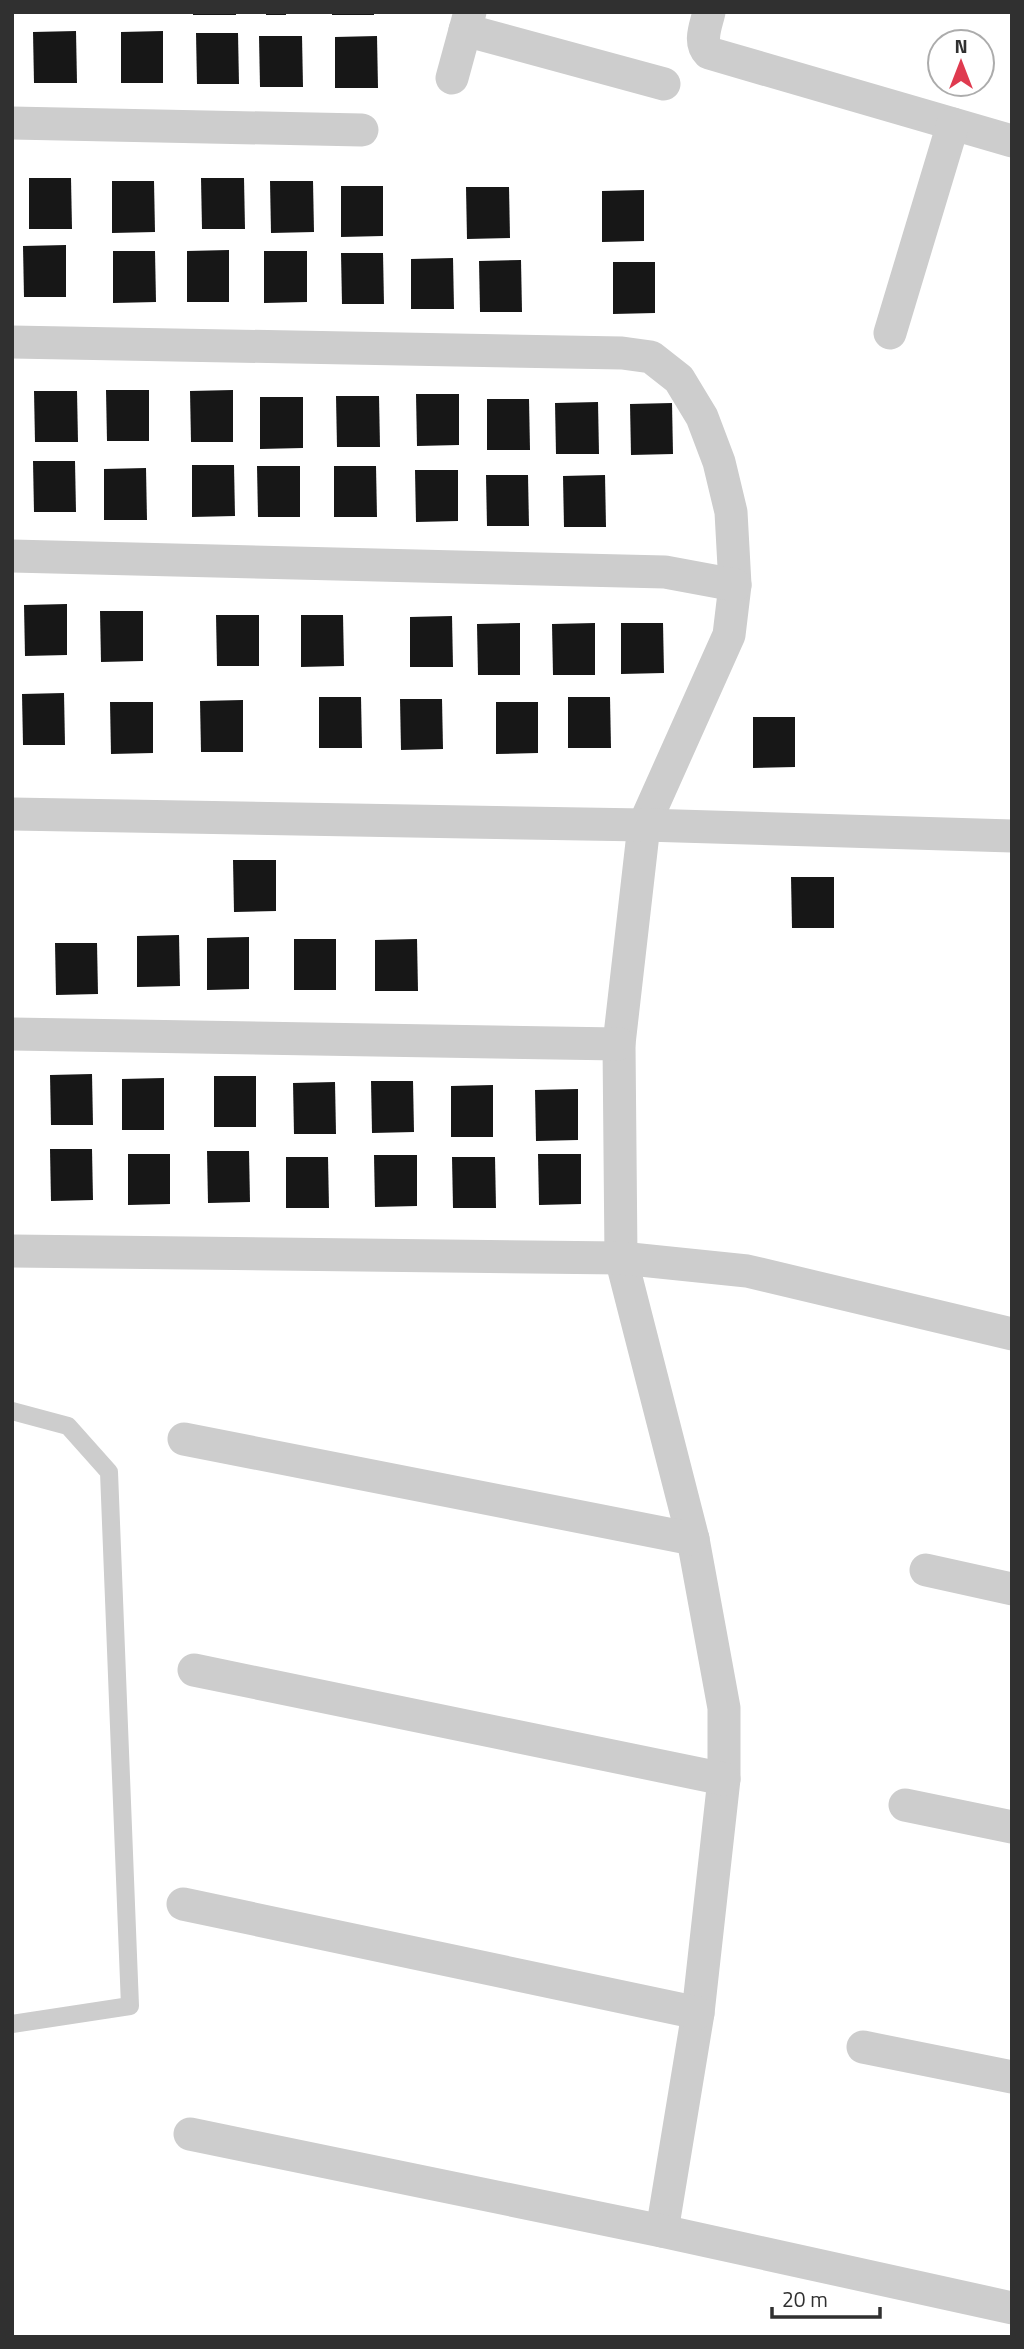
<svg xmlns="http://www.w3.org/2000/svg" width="1024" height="2349" font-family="'Titillium Web',sans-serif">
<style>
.building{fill:#171717}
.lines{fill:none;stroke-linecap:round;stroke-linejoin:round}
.service{stroke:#cdcdcd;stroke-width:18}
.minor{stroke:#cdcdcd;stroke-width:33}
</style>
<rect width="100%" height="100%" fill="#fff"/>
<g class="building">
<rect x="193" y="12" width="43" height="3"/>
<rect x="266" y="12" width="20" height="3"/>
<rect x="332" y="12" width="42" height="3"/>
<path d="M76,31L77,83H34L33,32Z"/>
<path d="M163,31V83H121V32Z"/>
<path d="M196,33H238L239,84H197Z"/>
<path d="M259,36H302L303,87H260Z"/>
<path d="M377,36L378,88H335V37Z"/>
<path d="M29,178H71L72,229H29Z"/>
<path d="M201,178H244L245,229H202Z"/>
<path d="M112,181H154L155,232L112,233Z"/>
<path d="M270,181H313L314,232L271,233Z"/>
<path d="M341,186H383V236L341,237Z"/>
<path d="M466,187H509L510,238L467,239Z"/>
<path d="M644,190V241L602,242V191Z"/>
<path d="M66,245V297H24L23,246Z"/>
<path d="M229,250V302H187V251Z"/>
<path d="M113,251H155L156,302L113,303Z"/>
<path d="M264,251H307V302L264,303Z"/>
<path d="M341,253H383L384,304H342Z"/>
<path d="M453,258L454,309H411V259Z"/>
<path d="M521,260L522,312H480L479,261Z"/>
<path d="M613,262H655V313L613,314Z"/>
<path d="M106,390H149V441H107Z"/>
<path d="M233,390V442H191L190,391Z"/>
<path d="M34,391H77L78,442H35Z"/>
<path d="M416,394H459V445L417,446Z"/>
<path d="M336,396H379L380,447H337Z"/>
<path d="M260,397H303V448L260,449Z"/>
<path d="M487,399H529L530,450H487Z"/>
<path d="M598,402L599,454H556L555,403Z"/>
<path d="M672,403L673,454L631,455L630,404Z"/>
<path d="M33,461H75L76,512H34Z"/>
<path d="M192,465H234L235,516L192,517Z"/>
<path d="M257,466H300V517H258Z"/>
<path d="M334,466H376L377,517H334Z"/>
<path d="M146,468L147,520H104V469Z"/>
<path d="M415,470H458V521L416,522Z"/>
<path d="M486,475H528L529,526H487Z"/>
<path d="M605,475L606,527H564L563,476Z"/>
<path d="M67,604V655L25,656L24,605Z"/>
<path d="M100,611H143V661L101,662Z"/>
<path d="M216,615H259V666H217Z"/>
<path d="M301,615H343L344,666L301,667Z"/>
<path d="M452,616L453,667H410V617Z"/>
<path d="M520,623V675H478L477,624Z"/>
<path d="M595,623V675H553L552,624Z"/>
<path d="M621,623H663L664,673L621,674Z"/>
<path d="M64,693L65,745H23L22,694Z"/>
<path d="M319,697H361L362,748H319Z"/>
<path d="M568,697H610L611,748H568Z"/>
<path d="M400,699H442L443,749L401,750Z"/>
<path d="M243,700V752H201L200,701Z"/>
<path d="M110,702H153V753L111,754Z"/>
<path d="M496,702H538V753L496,754Z"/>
<path d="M753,717H795V767L753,768Z"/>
<path d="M233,860H276V911L234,912Z"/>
<path d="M791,877H834V928H792Z"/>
<path d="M179,935L180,986L137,987V936Z"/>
<path d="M249,937V989L207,990V938Z"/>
<rect x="294" y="939" width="42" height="51"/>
<path d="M417,939L418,991H375V940Z"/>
<path d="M55,943H97L98,994L56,995Z"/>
<path d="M92,1074L93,1125H51L50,1075Z"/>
<rect x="214" y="1076" width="42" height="51"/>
<path d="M164,1078V1130H122V1079Z"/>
<path d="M371,1081H413L414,1132L372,1133Z"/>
<path d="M335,1082L336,1134H294L293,1083Z"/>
<path d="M493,1085V1137H451V1086Z"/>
<path d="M578,1089V1140L536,1141L535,1090Z"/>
<path d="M50,1149H92L93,1200L51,1201Z"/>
<path d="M207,1151H249L250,1202L208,1203Z"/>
<path d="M128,1154H170V1204L128,1205Z"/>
<path d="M538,1154H581V1204L539,1205Z"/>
<path d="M374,1155H417V1206L375,1207Z"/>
<path d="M286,1157H328L329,1208H286Z"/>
<path d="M452,1157H495L496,1208H453Z"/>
</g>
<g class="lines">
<path class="service" d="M12,1411L68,1426L109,1472L130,2006L12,2024"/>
<g class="minor">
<path d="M709,12C706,26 698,42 709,53L1012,141"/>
<path d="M465,30L664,84"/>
<path d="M452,78L470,12"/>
<path d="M12,123L362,130"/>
<path d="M890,333L953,124"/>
<path d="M12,342L622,353L651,357L679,379L702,417L719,462L731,512L735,585L729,635L644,825L619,1044L621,1258L693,1539L724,1708V1779L698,2013L662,2231"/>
<path d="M12,556L665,572L735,585"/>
<path d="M12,814L644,825L1012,836"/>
<path d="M12,1034L619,1044"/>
<path d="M12,1251L621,1258L747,1271L1012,1334"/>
<path d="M184,1439L693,1539"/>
<path d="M926,1570L1012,1589"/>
<path d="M194,1670L724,1779"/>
<path d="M905,1805L1012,1827"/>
<path d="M183,1904L698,2013"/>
<path d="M863,2047L1012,2077"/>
<path d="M190,2134L662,2231L1012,2308"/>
</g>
</g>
<rect width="1024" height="2349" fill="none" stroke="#303030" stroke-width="28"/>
<g transform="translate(961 63)"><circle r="33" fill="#ffffff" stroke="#acacac" stroke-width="2"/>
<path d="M0-5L12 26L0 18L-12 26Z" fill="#df3a4f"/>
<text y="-10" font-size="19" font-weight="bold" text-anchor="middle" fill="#303030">N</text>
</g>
<path d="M772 2307v10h108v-10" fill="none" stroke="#303030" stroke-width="3.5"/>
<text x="782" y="2307" font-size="21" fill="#303030" stroke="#ffffff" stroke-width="5" paint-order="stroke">20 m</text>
</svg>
